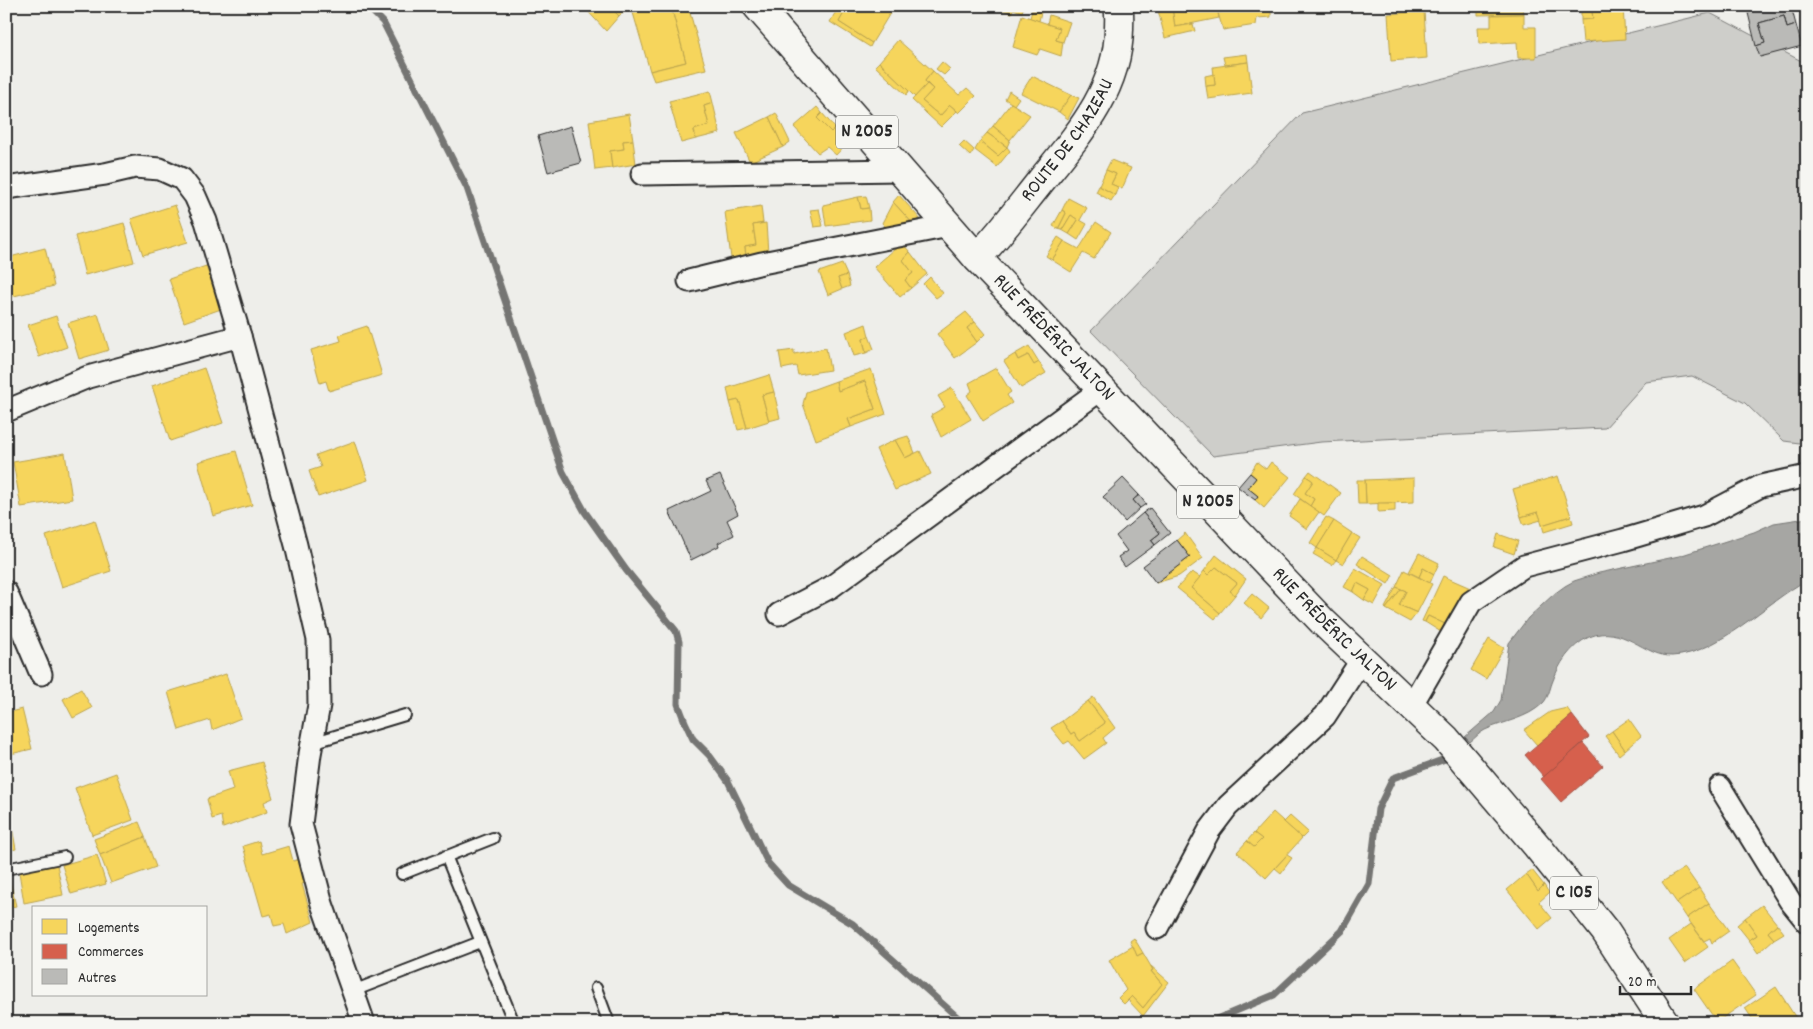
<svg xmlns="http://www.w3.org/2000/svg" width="1813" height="1029" font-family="Dekko,sans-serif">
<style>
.green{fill:#cececa;stroke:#7c7c7a}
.water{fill:#a6a6a3;stroke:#757573}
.homes{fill:#f6d55c;stroke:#b9a24d}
.shops{fill:#d6604d;stroke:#a35043}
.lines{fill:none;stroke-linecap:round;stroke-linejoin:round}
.stream{stroke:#757573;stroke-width:7}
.building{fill:#babab7;stroke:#2b2b2b}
.lane-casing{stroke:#2b2b2b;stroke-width:14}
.street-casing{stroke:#2b2b2b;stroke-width:25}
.secondary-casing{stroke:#2b2b2b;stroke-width:31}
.primary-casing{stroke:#2b2b2b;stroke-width:31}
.lane{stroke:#f6f6f2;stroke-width:10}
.street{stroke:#f6f6f2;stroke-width:21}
.secondary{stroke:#f6f6f2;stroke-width:28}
.primary{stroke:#f6f6f2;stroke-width:28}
.labels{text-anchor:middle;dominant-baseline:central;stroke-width:5;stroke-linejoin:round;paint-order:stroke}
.shield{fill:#f6f6f2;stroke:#686867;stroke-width:1}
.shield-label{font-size:19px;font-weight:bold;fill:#2b2b2b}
.street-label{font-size:20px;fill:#2b2b2b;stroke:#f6f6f2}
</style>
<rect width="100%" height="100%" fill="#eeeeea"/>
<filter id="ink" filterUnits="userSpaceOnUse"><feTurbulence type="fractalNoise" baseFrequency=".02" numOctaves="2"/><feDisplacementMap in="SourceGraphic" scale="10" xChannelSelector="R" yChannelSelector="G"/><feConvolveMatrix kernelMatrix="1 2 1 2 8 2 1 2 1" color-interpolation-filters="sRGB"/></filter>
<g filter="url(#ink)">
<path class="green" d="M1710,13L1807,64V444L1784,441L1745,403L1692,376L1646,382L1605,428L1321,442L1213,456L1091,331L1302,113Z"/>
<path class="water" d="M1807,518V580C1766,602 1719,654 1672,656C1644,657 1623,623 1589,637C1570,646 1559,664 1552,683C1550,689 1548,698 1543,703C1527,719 1504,721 1485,730C1479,733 1475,738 1470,742L1465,737L1494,712L1501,700L1509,643L1528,618L1554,594L1565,586L1574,581L1599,573L1679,556L1754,532L1774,523Z"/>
<g class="homes">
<path d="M583,6H592L594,9L597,6H609L619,16L606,31Z"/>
<path d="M609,6H629L619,16Z"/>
<path d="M631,6H671L686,62L650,71Z"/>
<path d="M671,6H688L706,69L654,81L650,71L686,62Z"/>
<path d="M839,6H848L839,22L872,43L870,47L830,22Z"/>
<path d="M848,6H884L892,10L872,43L839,22Z"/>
<path d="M995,6H1024L1022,12L1013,9L1012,13L995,8Z"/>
<path d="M1180,6H1217L1219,18L1175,27L1172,8Z"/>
<path d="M1225,6H1271V17L1257,18L1256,25L1223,30L1218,13L1225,11Z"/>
<path d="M1478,6H1523L1524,14L1478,15Z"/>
<path d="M1581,6H1612V9L1592,11L1593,19L1581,20Z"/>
<path d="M1612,6H1623L1625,39L1583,42L1581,20L1593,19L1592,11L1612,9Z"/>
<path d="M1172,8L1175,27L1193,24L1195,31L1165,38L1158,10Z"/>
<path d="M1032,10L1041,12L1039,21L1030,18Z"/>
<path d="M1424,11L1427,58L1391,61L1388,14Z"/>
<path d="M1524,14V27H1536V58H1518L1517,42L1479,44L1478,27H1491V15Z"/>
<path d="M1022,15L1060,28L1056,40L1063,42L1061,56L1040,49L1037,55L1013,47Z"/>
<path d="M1049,15L1070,22L1063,42L1056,40L1060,28L1047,24Z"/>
<path d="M898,40L933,71L925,81L927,84L915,97L879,62Z"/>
<path d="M1247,54L1248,62L1225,65L1223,57Z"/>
<path d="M879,62L909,91L906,95L875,66Z"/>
<path d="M942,62L950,69L944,75L936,69Z"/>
<path d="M1248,62L1252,93L1208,99L1206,86L1215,85L1213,67Z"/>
<path d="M933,71L959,95L967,88L976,96L959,113L950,105L940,116L922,101L933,89L925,81Z"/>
<path d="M1214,74L1215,85L1206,86L1205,76Z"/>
<path d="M1032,76L1071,95L1059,112L1021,93Z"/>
<path d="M927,84L933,89L922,101L940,116L950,105L957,111L941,127L912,100Z"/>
<path d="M710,91L713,103L704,106L709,125L694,130L696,139L681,143L669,101Z"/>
<path d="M1009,91L1019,98L1014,105L1005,99Z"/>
<path d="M1071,95L1079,98L1068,119L1059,112Z"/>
<path d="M713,103L720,133L696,139L694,130L709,125L704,106Z"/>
<path d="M1011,103L1030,115L1010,140L993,126Z"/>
<path d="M817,107L822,113L817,118L831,132L835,128L848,142L836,155L827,147L818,153L794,127Z"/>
<path d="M776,113L790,142L783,147L769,117Z"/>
<path d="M822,113L835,128L831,132L817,118Z"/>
<path d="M629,114L633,140L623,141L624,149L610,151L612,168L595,170L589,121Z"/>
<path d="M769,117L783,147L750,162L736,133Z"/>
<path d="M993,126L1010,140L1007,147L987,133Z"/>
<path d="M987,133L1007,147L998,156L980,141Z"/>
<path d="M633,140L636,164L612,168L610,151L624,149L623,141Z"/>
<path d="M964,141L974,150L970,156L959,146Z"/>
<path d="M980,141L998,156L1007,147L1010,151L997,167L975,150Z"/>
<path d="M1111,160L1131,168L1122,189L1111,184L1116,174L1106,170Z"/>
<path d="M1106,170L1116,174L1111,184L1118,187L1115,195L1099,186Z"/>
<path d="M1099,186L1115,195L1111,201L1096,192Z"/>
<path d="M899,195L921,220L914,225L893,202Z"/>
<path d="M866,196L869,208L861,209L858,197Z"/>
<path d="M858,197L861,209L869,208L870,220L826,226L823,205Z"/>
<path d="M1068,198L1087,208L1080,220L1087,224L1078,240L1069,234L1078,220L1071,215L1062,230L1058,229L1066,213L1062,210Z"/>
<path d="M893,202L914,225L894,236L882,223Z"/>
<path d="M175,205L188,242L143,255L131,219Z"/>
<path d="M761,206L763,223L753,225L756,245L745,247L746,257L731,258L725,212Z"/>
<path d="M819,209L823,226L814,227L810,210Z"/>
<path d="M1062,210L1066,213L1058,229L1053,226Z"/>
<path d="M1071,215L1078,220L1069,234L1062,230Z"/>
<path d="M1096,222L1111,232L1094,259L1083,253L1071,272L1052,260L1064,241L1079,249Z"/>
<path d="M124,223L134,262L85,275L75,236Z"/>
<path d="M766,223L768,253L746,257L745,247L756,245L753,225Z"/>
<path d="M1058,237L1064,241L1052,260L1046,256Z"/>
<path d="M902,243L910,252L903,260L913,273L905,280L911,288L900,297L874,267Z"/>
<path d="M45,248L54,286L10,297L6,281V258Z"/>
<path d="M910,252L927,274L911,288L905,280L913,273L903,260Z"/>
<path d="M842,264L847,275L838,278L842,289L828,295L819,272Z"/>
<path d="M206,266L221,309L184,322L169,279Z"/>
<path d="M847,275L850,286L842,289L838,278Z"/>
<path d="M930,277L943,293L936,298L923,284Z"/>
<path d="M966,312L975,322L967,328L977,342L955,358L937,334Z"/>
<path d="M98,314L109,350L79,359L68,323Z"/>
<path d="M56,316L67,347L39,357L28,325Z"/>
<path d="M975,322L985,334L977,342L967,328Z"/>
<path d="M866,324L869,336L863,339L866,353L854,356L846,332Z"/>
<path d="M367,326L382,375L329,391L326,381L320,383L311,350L341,341L339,335Z"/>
<path d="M869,336L874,349L866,353L863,339Z"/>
<path d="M1029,346L1039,362L1034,365L1028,355L1018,360L1015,354Z"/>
<path d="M826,348L830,370L798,375L796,366L782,369L779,352L794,350V354Z"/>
<path d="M1015,354L1018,360L1028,355L1034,365L1039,362L1046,373L1021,388L1004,361Z"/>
<path d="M204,368L223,423L170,441L152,386Z"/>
<path d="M996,368L1011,392L1007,395L1012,403L983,421L967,395L972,391L969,383Z"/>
<path d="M871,369L886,414L851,427L848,419L875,409L865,381L838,391L836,381Z"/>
<path d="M769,375L774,392L762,395L769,421L747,428L739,400L730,402L727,388Z"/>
<path d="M836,381L838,391L865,381L875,409L848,419L851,427L816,440L803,404L806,392Z"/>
<path d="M952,388L971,419L941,437L931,415L945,407L938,396Z"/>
<path d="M774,392L780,418L769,421L762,395Z"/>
<path d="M739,400L747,428L738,430L730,402Z"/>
<path d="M908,436L915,453L905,458L895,440Z"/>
<path d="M895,440L905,458L920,451L931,474L895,490L876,449Z"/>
<path d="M355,441L368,480L318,497L309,471L321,467L316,455Z"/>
<path d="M236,451L252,505L213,516L198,462Z"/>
<path d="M65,453L72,499L21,507L13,462Z"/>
<path d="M1257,462L1266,469L1271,462L1290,477L1264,508L1255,500L1258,496L1248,488L1256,478L1250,473Z"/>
<path d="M1310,471L1341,493L1324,516L1310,506L1314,499L1305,493L1313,481L1306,476Z"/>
<path d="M1306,476L1313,481L1305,493L1314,499L1310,506L1294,494Z"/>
<path d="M1558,476L1571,516L1542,525L1538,512L1521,517L1513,489Z"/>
<path d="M1414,478V502L1366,504L1365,480Z"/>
<path d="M1357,480H1365L1366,504H1358Z"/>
<path d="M1300,499L1319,512L1307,529L1289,516Z"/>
<path d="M1378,503H1395V511L1378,512Z"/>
<path d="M1538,512L1541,520L1524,525L1521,517Z"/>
<path d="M1571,516L1573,523L1544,532L1542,525Z"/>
<path d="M1326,517L1334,521L1317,548L1310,543Z"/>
<path d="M95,520L111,571L62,587L46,536Z"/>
<path d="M1334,521L1352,533L1336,560L1317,548Z"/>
<path d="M1185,533L1203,558L1179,576L1156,583L1190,557L1177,540Z"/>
<path d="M1352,533L1360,538L1343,564L1336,560Z"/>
<path d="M1498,534L1518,541L1514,554L1494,547Z"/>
<path d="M1317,548L1336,560L1332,565L1313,554Z"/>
<path d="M1419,553L1439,563L1434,574L1423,568L1419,577L1409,572Z"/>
<path d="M1216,555L1246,579L1235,595L1230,591L1237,583L1216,567L1208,575L1204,571Z"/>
<path d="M1362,556L1393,575L1388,584L1357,564Z"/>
<path d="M1216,567L1237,583L1230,591L1235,595L1220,613L1191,588L1204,571L1208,575Z"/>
<path d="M1355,568L1385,585L1374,605L1364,600L1370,590L1357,583L1353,592L1344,587Z"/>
<path d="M1423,568L1434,574L1430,583L1419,577Z"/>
<path d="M1404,570L1432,584L1417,613L1399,605L1406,591L1396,587Z"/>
<path d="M1192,572L1200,577L1191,588L1220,613L1215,619L1177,588Z"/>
<path d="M1443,576L1475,590L1467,606L1458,602L1447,625L1428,616L1425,622L1422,621Z"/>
<path d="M1357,583L1370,590L1364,600L1353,592Z"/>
<path d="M1396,587L1401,589L1386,609L1385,608Z"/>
<path d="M1401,589L1406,591L1399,605L1417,613L1410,622L1386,609Z"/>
<path d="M1252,594L1269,608L1261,618L1244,603Z"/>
<path d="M1458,602L1467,606L1449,637L1425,622L1428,616L1447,625Z"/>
<path d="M1489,639L1504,648L1486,679L1471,670Z"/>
<path d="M226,674L241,718L212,730L210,720L179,730L168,692Z"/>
<path d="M81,689L92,708L73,718L63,699Z"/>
<path d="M1093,697L1115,728L1103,738L1106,743L1084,759L1069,741L1064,744L1051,728L1062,721L1071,734L1074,732L1080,741L1105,723L1088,701Z"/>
<path d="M1088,701L1105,723L1080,741L1074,732L1071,734L1062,721Z"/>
<path d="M1567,708L1572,715L1537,745L1524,730L1550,712Z"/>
<path d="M22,709L32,749L6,755V713Z"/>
<path d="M1629,719L1641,736L1625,750L1612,731Z"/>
<path d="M1612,731L1625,750L1619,755L1605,736Z"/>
<path d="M262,762L273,798L264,802L267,812L223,828L221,816L212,819L207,799L233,790L228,771Z"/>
<path d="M116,773L133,820L92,835L75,788Z"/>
<path d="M6,795L16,849L6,851Z"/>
<path d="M1273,812L1302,838L1266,878L1237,852L1247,841L1254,847L1262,839L1254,833Z"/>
<path d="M1290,816L1308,832L1302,838L1284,822Z"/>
<path d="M139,822L145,837L100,855L94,839Z"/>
<path d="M1254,833L1262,839L1254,847L1247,841Z"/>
<path d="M145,837L156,867L111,883L100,855Z"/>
<path d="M259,841L262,854L289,846L293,861L304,858L310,882L302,884L313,922L287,934L284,924L274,926L271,914L263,916L243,846Z"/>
<path d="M97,855L106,884L71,894L62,865Z"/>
<path d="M1287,855L1292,858L1281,873L1275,868Z"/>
<path d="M57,865L63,895L24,903L19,872Z"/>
<path d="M1685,868L1699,888L1677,903L1662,882Z"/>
<path d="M1532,870L1544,885L1538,891L1526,874Z"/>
<path d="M6,872H8L16,906L6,908Z"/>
<path d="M1526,874L1538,891L1544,885L1549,893L1539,902L1552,918L1539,929L1507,890Z"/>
<path d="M1699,888L1709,903L1687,918L1677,903Z"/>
<path d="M1709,903L1729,931L1712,943L1710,938L1704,941L1687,918Z"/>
<path d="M1762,905L1777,924L1768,932L1774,939L1758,953L1749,940L1757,935L1745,918Z"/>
<path d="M1745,918L1757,935L1749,940L1737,925Z"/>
<path d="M1691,924L1708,947L1685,963L1669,940Z"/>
<path d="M1777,924L1784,933L1774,939L1768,932Z"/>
<path d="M1134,938L1143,953L1137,956L1130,941Z"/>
<path d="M1133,946L1137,956L1143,953L1153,970L1151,971L1162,984L1143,1008L1132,996L1124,1004L1118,998L1126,990L1109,960Z"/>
<path d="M1732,961L1756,995L1717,1022L1694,989Z"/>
<path d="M1151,966L1169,982L1143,1016L1128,1000L1132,996L1143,1008L1162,984L1151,971L1153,970Z"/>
<path d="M1776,987L1796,1018L1789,1023H1755L1745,1008Z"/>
</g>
<g class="shops">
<path d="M1572,715L1589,737L1544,777L1525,755Z"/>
<path d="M1583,743L1603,766L1561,802L1541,779Z"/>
</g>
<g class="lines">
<g class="stream">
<path d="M367,6L383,22L467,188L563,472L585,512L626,570L676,631L679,642L678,704L685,722L693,739L709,755L728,781L768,863L788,885L853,924L964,1023"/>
<path d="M1207,1023L1274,995L1342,931L1369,884L1378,809L1393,778L1445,759L1452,753"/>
</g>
</g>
<g class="building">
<path d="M1772,6H1791L1796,25L1787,28L1784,16L1759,23L1765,43L1756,46L1748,13Z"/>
<path d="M1784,16L1787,28L1796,25L1802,46L1760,57L1756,46L1765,43L1759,23Z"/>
<path d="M571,126L581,163L548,172L538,136Z"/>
<path d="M1250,473L1256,478L1248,488L1258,496L1255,500L1238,487Z"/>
<path d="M720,475L738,514L727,520L734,535L718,543L719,546L691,560L669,511L711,491L706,481Z"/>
<path d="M1123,478L1139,495L1133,500L1140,508L1125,522L1103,497Z"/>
<path d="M1139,495L1146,504L1140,508L1133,500Z"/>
<path d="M1150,508L1170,533L1155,545L1151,540L1160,533L1143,513Z"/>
<path d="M1143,513L1160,533L1151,540L1155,545L1125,567L1118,557L1127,551L1116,536Z"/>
<path d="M1177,540L1190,557L1156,583L1143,566Z"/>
</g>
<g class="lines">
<g class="lane-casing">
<g id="lane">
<path d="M312,743L405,715"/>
<path d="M446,856L514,1023"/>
<path d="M6,869L65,857"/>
<path d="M402,874L493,838"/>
<path d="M596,988L609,1023"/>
<path d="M353,991L480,942"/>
</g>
</g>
<g class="street-casing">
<g id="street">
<path d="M642,174L900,170"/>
<path d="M6,188L105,174L135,167L160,169L182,179L195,196L206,221L240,336L296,545L318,640L319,705L310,754L301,824L322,904L364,1023"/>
<path d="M689,281L762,263L949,226"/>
<path d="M6,411L88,377L240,336"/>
<path d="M6,592L41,674"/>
<path d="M779,614L831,587L1103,388"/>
<path d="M1411,706L1471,602L1524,566L1623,540L1704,516L1761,486L1807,476"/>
<path d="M1720,787L1790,901L1807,922"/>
<path d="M1157,928L1209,831L1228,806L1325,716L1362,659"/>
</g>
</g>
<g class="secondary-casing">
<g id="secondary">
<path id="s1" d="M977,258C1000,234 1020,207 1040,182C1077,136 1118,91 1119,29C1119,21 1120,14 1118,6"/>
</g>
</g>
<g class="primary-casing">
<g id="primary">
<path id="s2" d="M757,6L977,258L1323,622L1446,739L1537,846L1605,931L1665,1023"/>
</g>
</g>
<use href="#lane" class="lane"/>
<use href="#street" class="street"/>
<use href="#secondary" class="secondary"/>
<use href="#primary" class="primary"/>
</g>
</g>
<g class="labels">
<g class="shield">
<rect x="836" y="115.5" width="62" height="33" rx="4"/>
<rect x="1177" y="485.5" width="62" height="33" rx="4"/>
<rect x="1550" y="876.5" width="48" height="33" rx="4"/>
</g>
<g class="shield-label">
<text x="867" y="132">N 2005</text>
<text x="1208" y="502">N 2005</text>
<text x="1574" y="893">C 105</text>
</g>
<g class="street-label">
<text stroke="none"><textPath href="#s1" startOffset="149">ROUTE DE CHAZEAU</textPath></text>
<text stroke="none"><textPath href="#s2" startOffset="445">RUE FRÉDÉRIC JALTON</textPath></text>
<text stroke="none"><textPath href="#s2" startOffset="850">RUE FRÉDÉRIC JALTON</textPath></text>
</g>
</g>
<rect width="1813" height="1029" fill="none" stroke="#f6f6f2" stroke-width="25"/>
<rect x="12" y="12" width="1788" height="1004" fill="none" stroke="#2b2b2b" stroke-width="2" filter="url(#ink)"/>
<rect x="32" y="906" width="175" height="90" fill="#f6f6f2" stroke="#a5a5a2"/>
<rect x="42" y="919" width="25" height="15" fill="#f6d55c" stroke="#a5a5a2"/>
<text x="78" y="932" font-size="15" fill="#2b2b2b">Logements</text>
<rect x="42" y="944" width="25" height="15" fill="#d6604d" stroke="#a5a5a2"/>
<text x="78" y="956" font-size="15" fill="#2b2b2b">Commerces</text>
<rect x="42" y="969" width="25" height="15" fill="#babab7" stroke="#a5a5a2"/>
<text x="78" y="982" font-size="15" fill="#2b2b2b">Autres</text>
<path d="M1620 986v8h71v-8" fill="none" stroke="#2b2b2b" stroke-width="2.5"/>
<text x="1628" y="986" font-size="15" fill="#2b2b2b" stroke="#f6f6f2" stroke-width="4" paint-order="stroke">20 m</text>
</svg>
